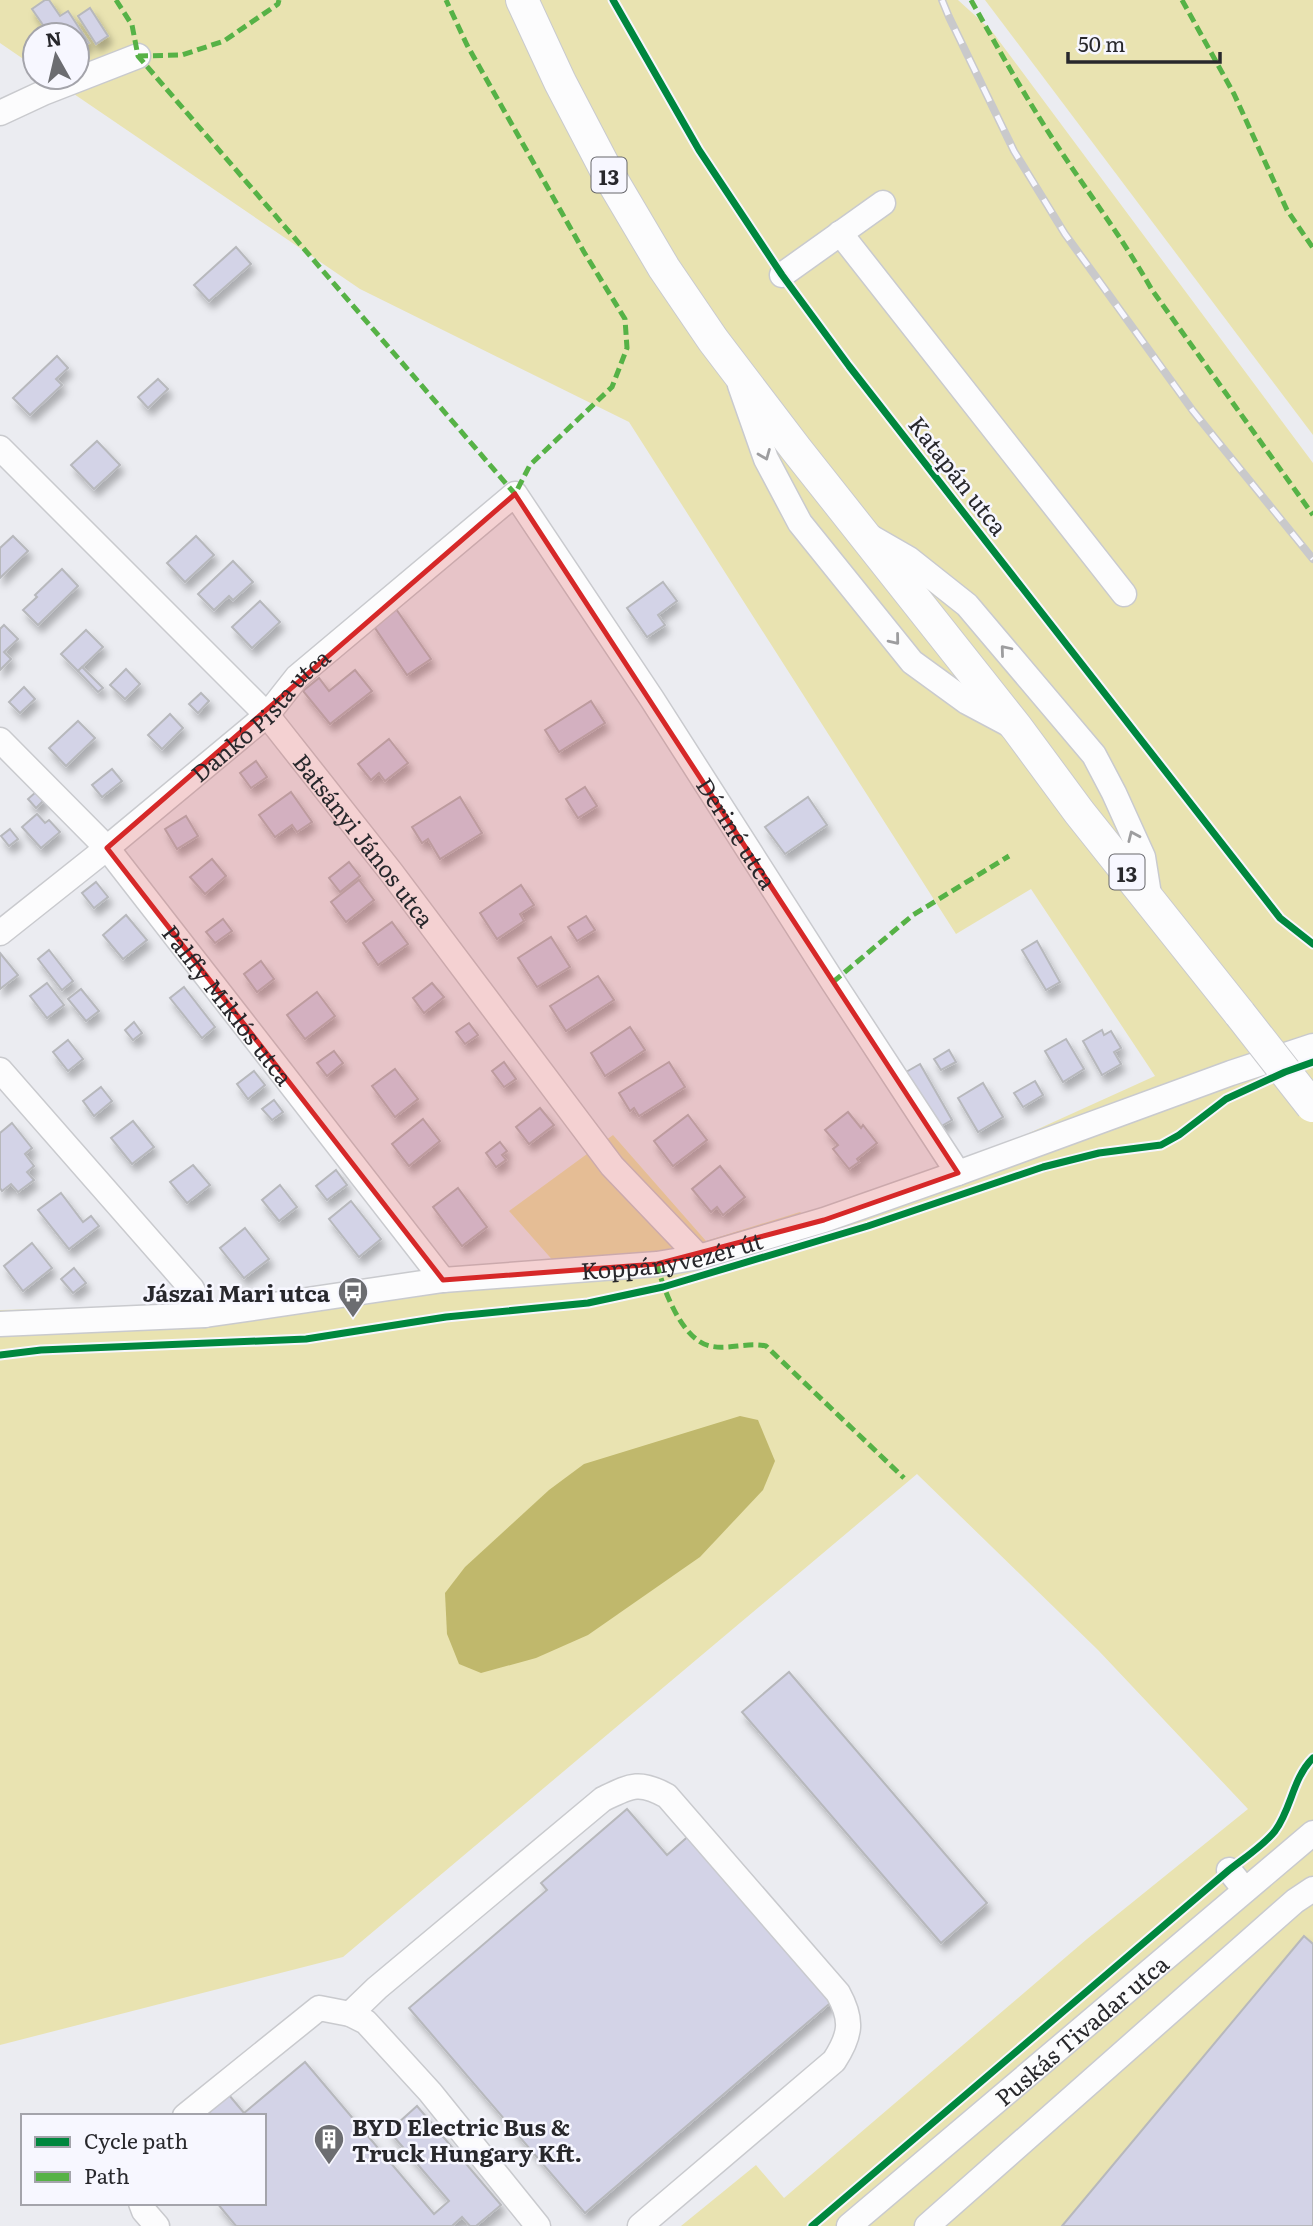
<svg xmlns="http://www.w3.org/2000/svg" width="1313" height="2226" font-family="Literata,serif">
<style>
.green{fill:#e9e3b1}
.water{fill:#c0b86c}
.building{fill:#d3d3e7;stroke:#b7b8bc;stroke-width:2;filter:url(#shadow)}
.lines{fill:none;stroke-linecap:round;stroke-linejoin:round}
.minor-casing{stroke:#c9cace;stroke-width:27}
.major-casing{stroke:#c9cace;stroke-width:34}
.minor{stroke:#fcfcfd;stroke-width:24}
.major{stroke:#fcfcfd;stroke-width:32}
.rail-casing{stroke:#c9c9cb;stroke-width:8}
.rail{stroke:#f7f7ff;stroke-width:5;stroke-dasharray:16;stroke-linecap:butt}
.major-bridge-casing{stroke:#c9cace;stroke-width:34;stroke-linecap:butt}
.major-bridge{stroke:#fcfcfd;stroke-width:32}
.quiet{stroke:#56b246;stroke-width:5;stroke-dasharray:10 5;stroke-linecap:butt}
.cycleway-casing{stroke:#f7f7ff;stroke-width:11}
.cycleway{stroke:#00873e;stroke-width:7}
.oneway{stroke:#9d9d9f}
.marked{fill:#d62828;fill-opacity:0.2;stroke:#d62828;stroke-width:5;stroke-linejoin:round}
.labels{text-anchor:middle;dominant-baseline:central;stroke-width:5;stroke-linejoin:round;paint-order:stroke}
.shield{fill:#f7f7ff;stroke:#66666b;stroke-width:2}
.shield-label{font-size:21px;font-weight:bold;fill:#28282c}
.street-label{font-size:23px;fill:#28282c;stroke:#f7f7ff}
.poi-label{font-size:23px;font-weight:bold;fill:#28282c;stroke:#f7f7ff;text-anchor:end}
</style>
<defs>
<filter id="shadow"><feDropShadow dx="4" dy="7" stdDeviation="3.5" flood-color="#0004"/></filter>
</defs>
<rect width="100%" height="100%" fill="#ebecf1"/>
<g class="green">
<path d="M0,0H958L991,30L1313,463V2226H681L756,2165L784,2198L1087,1939L1248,1809L1098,1650L917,1474L343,1957L0,2045V1310L176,1306L454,1266L556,1264L509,1211L613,1135L706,1241L800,1212L808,1219L930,1178L1155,1076L1031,889L956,934L629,422L360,289L49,77H77V35H35V67L0,43Z"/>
<path d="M985,0H1313V435Z"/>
</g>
<path class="water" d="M740,1416L758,1420L775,1461L763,1490L700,1557L588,1635L536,1658L481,1673L459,1664L447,1634L445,1593L465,1567L549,1490L584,1464Z"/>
<g class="building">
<path d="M45,0H49L60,16L68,11L89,43L77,50V35H50L32,9Z"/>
<path d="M90,8L108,36L96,44L78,16Z"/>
<path d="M236,247L251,264L209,301L194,285Z"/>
<path d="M57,356L68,368L56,379L62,385L30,415L13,398Z"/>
<path d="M158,379L168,389L148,408L138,397Z"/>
<path d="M97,441L120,465L94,489L71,465Z"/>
<path d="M13,536L28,551L0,578V548Z"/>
<path d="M196,536L214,555L185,582L167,563Z"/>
<path d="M233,561L253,582L233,600L229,596L214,610L198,594Z"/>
<path d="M62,569L78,586L38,625L23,610L37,597L35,595Z"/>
<path d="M663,582L677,601L658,615L665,625L647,637L627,608Z"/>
<path d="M260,601L280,622L252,648L232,627Z"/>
<path d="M396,609L431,659L407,675L373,625Z"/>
<path d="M4,625L18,639L4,652L11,659L0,670V629Z"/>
<path d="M86,630L103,647L78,671L61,654Z"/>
<path d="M82,667L103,688L98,692L78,671Z"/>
<path d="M126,669L140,684L125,699L110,685Z"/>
<path d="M355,670L372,691L330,724L303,691L319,678L329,691Z"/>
<path d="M24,687L35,699L20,713L9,702Z"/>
<path d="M201,693L209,701L198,713L189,704Z"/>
<path d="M591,701L605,723L559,752L545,730Z"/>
<path d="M170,714L183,728L162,749L148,735Z"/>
<path d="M78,721L95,738L66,766L49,748Z"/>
<path d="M389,739L408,763L385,781L379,773L371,780L358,764Z"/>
<path d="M256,761L267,777L251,788L240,773Z"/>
<path d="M112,769L122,781L102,797L92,785Z"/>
<path d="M585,787L597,806L578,818L566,799Z"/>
<path d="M37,791L45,799L36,808L28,799Z"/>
<path d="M291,792L312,822L297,832L292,825L275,837L259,815Z"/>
<path d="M460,797L482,833L440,859L428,839L422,843L412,827Z"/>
<path d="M808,797L827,825L785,854L765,827Z"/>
<path d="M37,814L45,823L49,820L60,832L41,848L22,827Z"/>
<path d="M186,816L198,836L177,849L165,829Z"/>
<path d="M10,829L18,839L9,846L1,836Z"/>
<path d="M212,859L226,876L205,894L190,877Z"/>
<path d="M349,862L360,876L340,892L329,878Z"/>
<path d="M359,880L374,900L346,922L331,902Z"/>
<path d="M96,882L108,897L94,908L82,893Z"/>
<path d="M521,885L534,905L520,914L524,921L497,939L480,913Z"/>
<path d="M126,915L147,940L123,959L103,935Z"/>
<path d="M586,916L595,930L577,941L568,927Z"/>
<path d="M223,919L232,931L215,943L206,932Z"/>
<path d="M392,922L408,944L378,965L363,943Z"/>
<path d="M551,937L570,967L537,987L518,958Z"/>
<path d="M1037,941L1060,982L1046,990L1022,950Z"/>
<path d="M49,950L73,981L62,990L38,959Z"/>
<path d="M0,953L18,975L0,989Z"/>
<path d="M261,961L274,979L257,992L244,974Z"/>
<path d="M598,976L614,1000L566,1031L550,1006Z"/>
<path d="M47,983L64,1005L47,1018L30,996Z"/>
<path d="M432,983L444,997L424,1013L413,998Z"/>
<path d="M184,987L215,1027L202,1038L170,998Z"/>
<path d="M81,989L99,1011L86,1021L68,999Z"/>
<path d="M317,992L335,1016L305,1039L287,1015Z"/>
<path d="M134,1022L142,1033L133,1040L125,1030Z"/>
<path d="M469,1023L478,1035L465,1044L456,1032Z"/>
<path d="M630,1027L645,1050L605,1076L591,1053Z"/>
<path d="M1102,1030L1104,1035L1111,1031L1121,1048L1114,1052L1121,1064L1102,1075L1083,1041Z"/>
<path d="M1066,1039L1084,1069L1063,1082L1045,1051Z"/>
<path d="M68,1040L83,1059L68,1071L53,1052Z"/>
<path d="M949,1050L956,1062L941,1070L934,1059Z"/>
<path d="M334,1051L343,1063L327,1076L317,1063Z"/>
<path d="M504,1062L516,1079L504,1087L492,1071Z"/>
<path d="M669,1062L685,1087L639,1116L634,1108L630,1111L619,1093Z"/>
<path d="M920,1064L952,1120L938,1128L906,1072Z"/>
<path d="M395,1069L418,1099L395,1117L372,1086Z"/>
<path d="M254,1071L265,1085L248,1099L237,1084Z"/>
<path d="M1035,1081L1043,1095L1023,1107L1014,1093Z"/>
<path d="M983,1083L1003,1117L978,1132L958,1098Z"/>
<path d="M101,1087L112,1101L94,1116L83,1101Z"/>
<path d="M274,1100L283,1112L272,1120L262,1109Z"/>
<path d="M540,1108L554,1125L529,1144L516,1127Z"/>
<path d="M848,1112L861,1128L863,1125L877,1143L857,1159L859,1162L849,1169L833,1149L838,1145L825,1130Z"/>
<path d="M688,1115L707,1140L673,1166L654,1141Z"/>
<path d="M423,1119L440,1141L409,1166L392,1144Z"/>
<path d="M133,1121L154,1147L132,1164L111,1138Z"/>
<path d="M12,1123L32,1148L25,1154L34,1166L27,1172L34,1180L18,1192L11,1184L2,1191L0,1188V1133Z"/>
<path d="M500,1142L507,1151L502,1155L506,1160L496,1167L486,1153Z"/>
<path d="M193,1165L210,1185L187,1203L170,1182Z"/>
<path d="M720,1166L745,1197L723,1215L717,1207L711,1212L692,1189Z"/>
<path d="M336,1170L347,1185L327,1200L316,1186Z"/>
<path d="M280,1185L297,1207L279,1221L262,1200Z"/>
<path d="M458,1188L487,1227L462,1246L433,1207Z"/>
<path d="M61,1193L83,1222L91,1216L99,1226L69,1249L38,1210Z"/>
<path d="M351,1201L381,1239L359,1257L329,1219Z"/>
<path d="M245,1228L269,1259L244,1278L220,1248Z"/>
<path d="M32,1243L52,1268L23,1291L4,1266Z"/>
<path d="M74,1268L86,1283L73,1293L61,1279Z"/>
<path d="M789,1672L987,1903L941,1943L742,1712Z"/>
<path d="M627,1809L667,1855L692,1833L835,1999L585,2213L409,2008L547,1890L541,1883Z"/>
<path d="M1304,1936L1313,1944V2226H1062Z"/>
<path d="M305,2062L434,2214L449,2201L389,2131L417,2106L501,2205L476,2226H470L462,2217L452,2226H236L217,2203H264V2116H205L229,2095L244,2113Z"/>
</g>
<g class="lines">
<g class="minor-casing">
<g id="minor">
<path d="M0,113L43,93L138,56"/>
<path d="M840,233L1124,594"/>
<path d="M782,275L883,203"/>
<path d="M740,385L766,459L800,523L912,662L967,702L1014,727"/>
<path id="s1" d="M0,448L267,715L391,872L612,1166L699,1257"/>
<path d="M869,536L909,559L967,605L1094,755L1114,793L1143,857L1150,901"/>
<path id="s2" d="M0,740L107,848L443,1280"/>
<path id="s3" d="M0,933L107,848L267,715L297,677L515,494L652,699L833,982L958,1173"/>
<path d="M0,1070L192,1289L205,1315"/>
<path id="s4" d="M0,1324L205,1315L443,1280L657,1264L699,1257L824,1220L958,1173L1231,1073L1313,1046"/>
<path d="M1229,1870L1245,1890"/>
<path d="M350,2014L377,1988L603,1799C630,1786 639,1780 667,1796L838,1993C853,2020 851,2035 834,2061L640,2226"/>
<path d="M185,2116L319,2008L350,2014L366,2022L430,2092L538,2226"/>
<path d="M141,2203L144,2211L157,2226"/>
<path id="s5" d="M849,2226L1313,1833"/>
<path d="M927,2226L1295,1901L1313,1889"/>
</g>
</g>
<g class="major-casing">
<path id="major" d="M522,0L560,82L606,170L664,268L713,340L796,449L1017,728L1079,812L1240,1014"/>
</g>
<use href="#minor" class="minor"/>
<use href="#major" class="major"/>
<g class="rail-casing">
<path id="rail" d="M942,0L949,17L1014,151L1065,234L1193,411L1313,559"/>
</g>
<use href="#rail" class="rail"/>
<g class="major-bridge-casing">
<path id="major-bridge" d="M1240,1014L1312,1106"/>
</g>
<use href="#major-bridge" class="major-bridge"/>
<g class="quiet">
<path d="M116,0L132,25L138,56L515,494L530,465L612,387L627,348L625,319L584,252L467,45L446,0"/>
<path d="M971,0C1002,56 1034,112 1070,165C1098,206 1127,246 1152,290L1313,515"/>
<path d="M1182,0L1234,94L1287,210L1313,248"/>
<path d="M138,56L182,55L224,41L278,4L279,0"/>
<path d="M833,982L913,915L1009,856"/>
<path d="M657,1264C663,1289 682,1340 710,1346C728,1350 747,1342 766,1346L904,1478"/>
</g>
<g class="cycleway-casing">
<g id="cycleway">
<path d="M613,0L699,150L782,275L849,366L1280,918L1313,944"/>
<path d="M0,1355L41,1350L306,1339L446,1317L588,1303L663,1287L868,1226L1043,1167L1099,1153L1161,1145L1179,1135L1226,1099L1285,1072L1313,1062"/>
<path d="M812,2226L1229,1870C1244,1858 1263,1846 1275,1831C1292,1808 1292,1779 1313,1758"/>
</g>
</g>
<use href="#cycleway" class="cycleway"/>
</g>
<defs><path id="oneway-chevron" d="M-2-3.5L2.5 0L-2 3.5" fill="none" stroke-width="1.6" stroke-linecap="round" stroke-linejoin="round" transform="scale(1.75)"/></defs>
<g class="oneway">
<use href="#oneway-chevron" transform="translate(765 455) rotate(68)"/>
<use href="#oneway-chevron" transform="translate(895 640) rotate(51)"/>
<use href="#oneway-chevron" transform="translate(1005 650) rotate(-130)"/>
<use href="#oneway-chevron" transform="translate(1133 836) rotate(-114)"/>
</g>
<path class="marked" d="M515,494L958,1173L824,1220L657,1264L443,1280L107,848Z"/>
<defs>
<g id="bus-pin" transform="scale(1.575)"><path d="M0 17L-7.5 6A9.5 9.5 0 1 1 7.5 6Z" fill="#6c6d71" stroke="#f7f7ff"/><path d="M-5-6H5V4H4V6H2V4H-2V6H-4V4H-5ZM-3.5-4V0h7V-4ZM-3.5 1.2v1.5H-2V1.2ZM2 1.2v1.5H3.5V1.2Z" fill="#fff"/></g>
<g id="building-pin" transform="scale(1.575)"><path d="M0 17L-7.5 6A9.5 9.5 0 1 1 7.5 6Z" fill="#6c6d71" stroke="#f7f7ff"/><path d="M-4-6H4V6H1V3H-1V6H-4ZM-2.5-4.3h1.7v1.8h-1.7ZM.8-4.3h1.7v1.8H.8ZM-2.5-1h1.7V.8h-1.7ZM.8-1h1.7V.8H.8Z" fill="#fff"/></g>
</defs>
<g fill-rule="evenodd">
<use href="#bus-pin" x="353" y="1292"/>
<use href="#building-pin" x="329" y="2139"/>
</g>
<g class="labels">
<g class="shield">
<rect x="591.5" y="157.5" width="35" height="35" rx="5"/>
<rect x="1109.5" y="854.5" width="35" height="35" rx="5"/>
</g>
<g class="shield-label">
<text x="609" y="175">13</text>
<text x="1127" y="872">13</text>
</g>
<g class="street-label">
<text transform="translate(959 475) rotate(52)">Katapán utca</text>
<text stroke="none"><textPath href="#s3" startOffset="340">Dankó Pista utca</textPath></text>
<text stroke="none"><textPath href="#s3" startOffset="1083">Dériné utca</textPath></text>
<text stroke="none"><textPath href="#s1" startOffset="536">Batsányi János utca</textPath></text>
<text stroke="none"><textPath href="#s2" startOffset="350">Pálffy Miklós utca</textPath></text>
<text stroke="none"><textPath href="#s4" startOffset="676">Koppányvezér út</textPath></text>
<text stroke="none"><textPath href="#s5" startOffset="304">Puskás Tivadar utca</textPath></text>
</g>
<g class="poi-label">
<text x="330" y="1292">Jászai Mari utca</text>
<text x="352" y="2126" text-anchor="start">BYD Electric Bus &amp;<tspan x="352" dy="26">Truck Hungary Kft.</tspan></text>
</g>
</g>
<rect x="21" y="2114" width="245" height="91" fill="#f7f7ff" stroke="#a4a4ab" stroke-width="2"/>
<rect x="35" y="2137" width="35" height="10" fill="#00873e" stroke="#a4a4ab" stroke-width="2"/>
<text x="84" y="2149" font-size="21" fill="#28282c">Cycle path</text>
<rect x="35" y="2172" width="35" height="10" fill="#56b246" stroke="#a4a4ab" stroke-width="2"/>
<text x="84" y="2184" font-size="21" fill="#28282c">Path</text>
<g transform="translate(56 56) rotate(352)"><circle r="33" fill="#f7f7ff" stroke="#a4a4ab" stroke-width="2"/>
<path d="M0-5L12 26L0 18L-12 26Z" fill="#6c6d71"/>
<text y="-10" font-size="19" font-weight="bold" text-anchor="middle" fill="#28282c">N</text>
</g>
<path d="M1068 52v10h152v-10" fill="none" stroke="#28282c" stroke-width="3.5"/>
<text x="1078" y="52" font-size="21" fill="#28282c" stroke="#f7f7ff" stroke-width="5" paint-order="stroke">50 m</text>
</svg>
